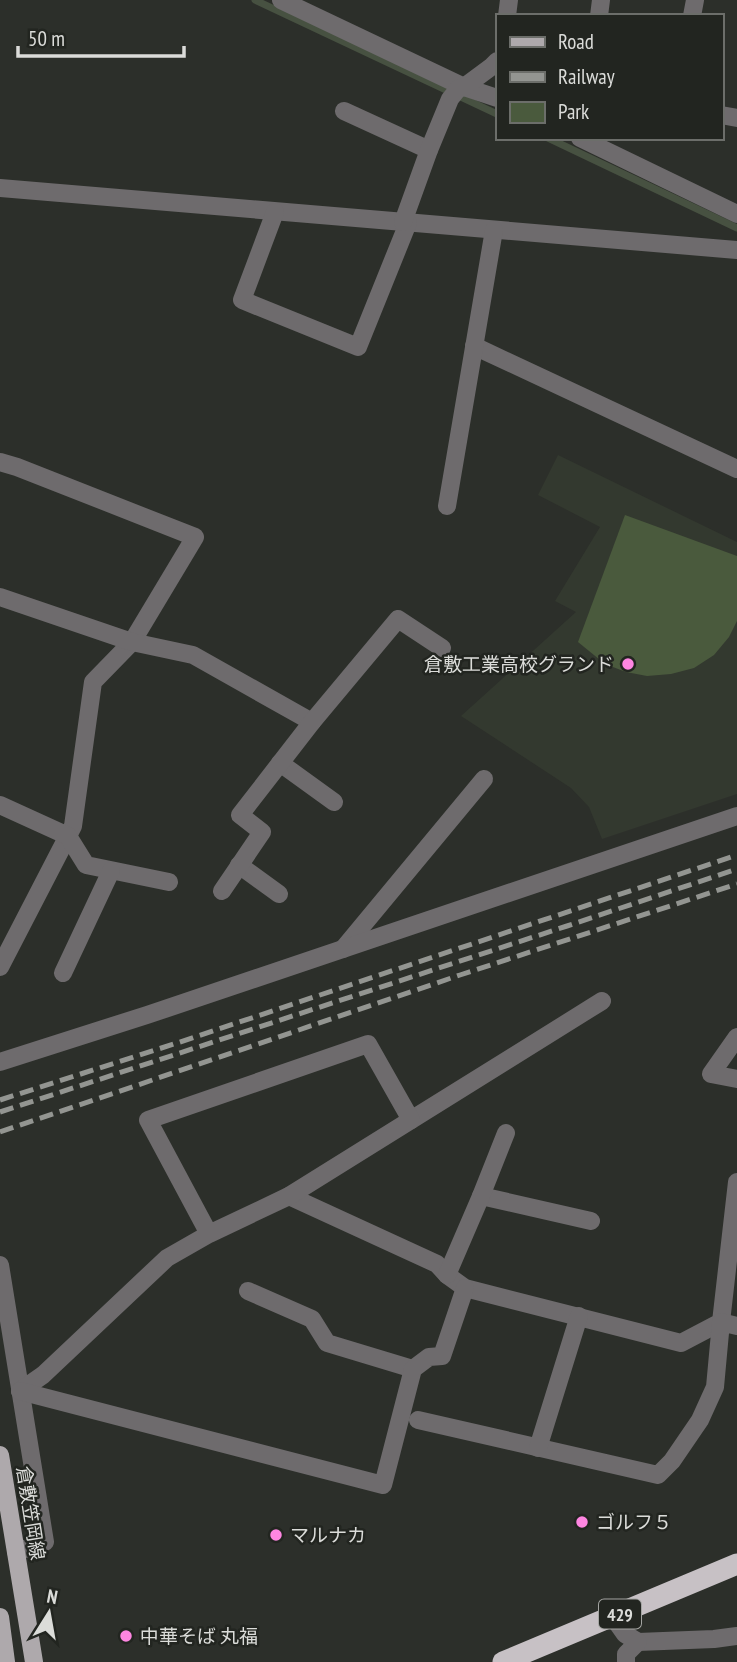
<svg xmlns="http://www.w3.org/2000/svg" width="737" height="1662" font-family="'PT Sans Narrow','Noto Sans JP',sans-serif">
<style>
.built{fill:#33392f}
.green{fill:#4a5a3d}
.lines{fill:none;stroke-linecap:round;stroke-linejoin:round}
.stream{stroke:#475141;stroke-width:7}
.minor{stroke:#6e6b6d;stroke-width:18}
.major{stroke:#aea9ac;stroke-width:18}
.highway{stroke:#c7c1c5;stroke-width:21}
.rail{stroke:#939591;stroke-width:5;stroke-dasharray:14 7;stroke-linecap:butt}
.poi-dot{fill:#fe86e1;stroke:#222520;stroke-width:2.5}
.labels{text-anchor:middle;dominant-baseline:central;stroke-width:5;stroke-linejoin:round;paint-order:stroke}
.shield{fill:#222520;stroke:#a4a5a2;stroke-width:2}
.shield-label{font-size:18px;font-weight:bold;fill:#dbdcd9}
.poi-label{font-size:19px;fill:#dbdcd9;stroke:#222520;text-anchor:start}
.street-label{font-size:19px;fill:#dbdcd9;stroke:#222520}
</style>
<rect width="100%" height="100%" fill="#2c2f2a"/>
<path class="built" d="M558,455L737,542V794L602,839L589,807L571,788L461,716L576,612L555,601L600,527L538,495Z"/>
<path class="green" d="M625,515L737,556V621L729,637L714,655L694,668L671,674L647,676L626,672L605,664L578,642Z"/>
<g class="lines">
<g class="stream">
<path d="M255,0L497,114"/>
<path d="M548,138L737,228"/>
</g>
<g class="minor">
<path d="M281,0L464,87L497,98"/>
<path d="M507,16L509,0"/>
<path d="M599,16L601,0"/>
<path d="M692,16L695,0"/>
<path d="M344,111L429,150"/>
<path d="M721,115L737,118"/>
<path d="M580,138L737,214"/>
<path d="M0,188L737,250"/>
<path d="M275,212L242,300L358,347L408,223"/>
<path d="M403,222L429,150L450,99L458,89L464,87L491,67L497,61"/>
<path d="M474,346L737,469"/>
<path d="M0,462L17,467L195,537L132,642L93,682L73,826L0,967"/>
<path d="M447,506L494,230"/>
<path d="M0,597L132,642L193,655L312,722"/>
<path d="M280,763L334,802"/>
<path d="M0,805L68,836L86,865L169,882"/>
<path d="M239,865L279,894"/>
<path d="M222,891L262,832L240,815L312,722L398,619L442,648"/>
<path d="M343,949L484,779"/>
<path d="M63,973L111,871"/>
<path d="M737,1037L711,1074L737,1079"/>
<path d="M0,1062L147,1015L737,816"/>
<path d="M411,1120L602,1001"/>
<path d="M289,1196L437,1264L447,1275L465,1288L681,1343L721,1322L737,1182"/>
<path d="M481,1196L591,1221"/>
<path d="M0,1265L45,1542L16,1552"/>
<path d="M447,1275L481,1196L506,1133"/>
<path d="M248,1291L312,1319L327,1343L413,1369"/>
<path d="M20,1391L43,1375L167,1258L209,1234L289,1196L411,1120L368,1044L148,1120L209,1234"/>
<path d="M20,1391L383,1485L413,1369L429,1357L442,1356L465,1288"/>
<path d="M418,1420L658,1475L672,1461L700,1420L715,1387L721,1322L737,1326"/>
<path d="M538,1448L579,1316"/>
<path d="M613,1617L625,1634L638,1642L714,1639L737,1636"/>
<path d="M626,1662V1654L638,1642"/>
</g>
<g class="major">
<path d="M0,1455L34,1662"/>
<path d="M0,1617L6,1662"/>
</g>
<path class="highway" d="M503,1662L737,1564"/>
<g class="rail">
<path d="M0,1100L177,1043L737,855"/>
<path d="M0,1112L567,926L737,869"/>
<path d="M0,1132L460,975L737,884"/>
</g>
</g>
<g class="poi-dot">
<circle cx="628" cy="664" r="7"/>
<circle cx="582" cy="1522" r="7"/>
<circle cx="276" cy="1535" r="7"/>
<circle cx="126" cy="1636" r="7"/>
</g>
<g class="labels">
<rect class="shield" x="599" y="1599.5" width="42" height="29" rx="5"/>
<g class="shield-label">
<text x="620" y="1614">429</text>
</g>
<g class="poi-label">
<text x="614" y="664" text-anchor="end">倉敷工業高校グランド</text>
<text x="596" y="1522">ゴルフ５</text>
<text x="290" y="1535">マルナカ</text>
<text x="140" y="1636">中華そば 丸福</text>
</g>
<g class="street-label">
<text transform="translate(31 1513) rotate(81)">倉敷笠岡線</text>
</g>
</g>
<rect x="496" y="14" width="228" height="126" fill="#222520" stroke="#6c6e6a" stroke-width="2"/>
<rect x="510" y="37" width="35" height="10" fill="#aea9ac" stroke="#6c6e6a" stroke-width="2"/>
<text x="558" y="49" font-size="21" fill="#dbdcd9">Road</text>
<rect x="510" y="72" width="35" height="10" fill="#939591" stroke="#6c6e6a" stroke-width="2"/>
<text x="558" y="84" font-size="21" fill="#dbdcd9">Railway</text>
<rect x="510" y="102" width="35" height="21" fill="#4a5a3d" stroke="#6c6e6a" stroke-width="2"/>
<text x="558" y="119" font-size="21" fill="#dbdcd9">Park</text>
<g transform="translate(49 1613) rotate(11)" stroke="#222520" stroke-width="5" paint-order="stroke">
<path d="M0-5L12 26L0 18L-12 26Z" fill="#dbdcd9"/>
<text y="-10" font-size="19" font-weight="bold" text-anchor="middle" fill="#dbdcd9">N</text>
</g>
<path d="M18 46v10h166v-10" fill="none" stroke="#dbdcd9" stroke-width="3.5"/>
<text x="28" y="46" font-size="21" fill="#dbdcd9" stroke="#222520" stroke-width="5" paint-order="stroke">50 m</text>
</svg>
